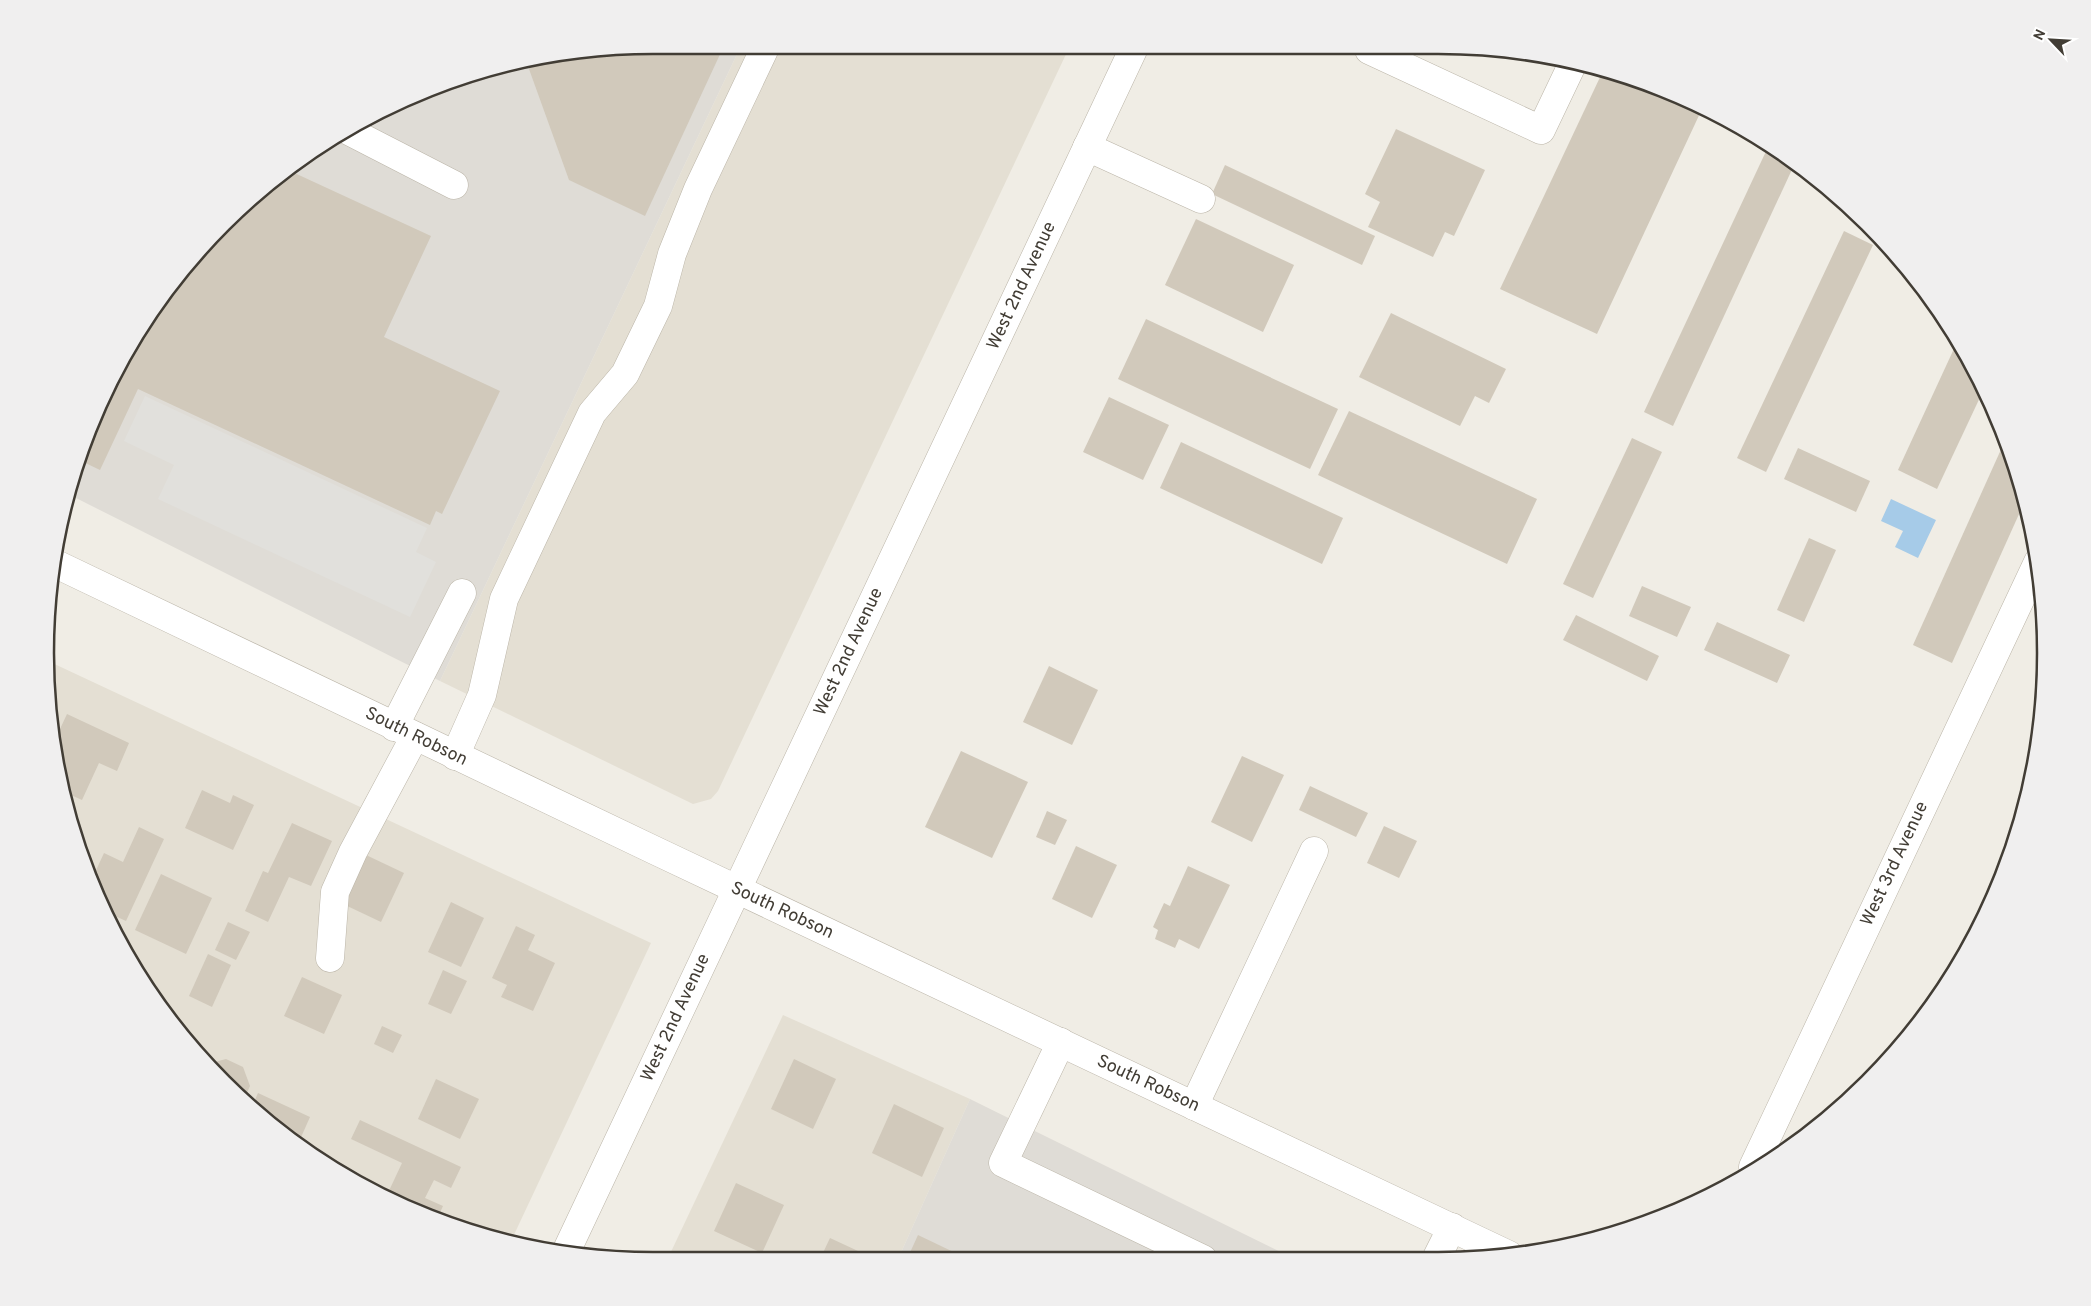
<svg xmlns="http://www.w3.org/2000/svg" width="2091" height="1306" font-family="Overpass,sans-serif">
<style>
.residential{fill:#e4dfd3}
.industrial{fill:#dfdcd6}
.parking{fill:#e1e0dc}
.water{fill:#a6cbe8}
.building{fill:#d1c9bb}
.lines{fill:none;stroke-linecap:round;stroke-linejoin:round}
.minor-casing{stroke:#bbb5a8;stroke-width:29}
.minor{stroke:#fff;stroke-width:28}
.labels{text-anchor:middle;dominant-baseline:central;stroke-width:4;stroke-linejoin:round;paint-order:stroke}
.street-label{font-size:18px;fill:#423d35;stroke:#fff}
.rim{fill:none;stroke:#423d35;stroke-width:2.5}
</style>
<rect width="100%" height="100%" fill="#f0ede5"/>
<g class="residential">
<path d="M739,50H1068L718,791L711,799L693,804L440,681Z"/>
<path d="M48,661L651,943L512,1239L421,1215L283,1135L196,1054L148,991L108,922L66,811L50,732Z"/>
<path d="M783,1015L970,1099L899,1257L669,1256Z"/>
</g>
<g class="industrial">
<path d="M573,50H739L440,681L70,495L77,457L126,349L171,283L223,223L315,148L458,77Z"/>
<path d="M970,1099L1295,1259L899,1257Z"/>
</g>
<path class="parking" d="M145,396L427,528L416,552L436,562L410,617L158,499L174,465L124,441Z"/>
<path class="water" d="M1891,499L1936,520L1918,558L1895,547L1903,531L1881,521Z"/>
<g class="building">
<path d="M573,50H722L645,216L569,180L529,69L534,59Z"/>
<path d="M1602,73L1661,89L1702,109L1597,334L1500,289Z"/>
<path d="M1396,129L1485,170L1454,236L1445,232L1433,257L1368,227L1380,202L1365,194Z"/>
<path d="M1768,147L1795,163L1673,426L1644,412Z"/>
<path d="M1225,165L1375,236L1362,265L1212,194Z"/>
<path d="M288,170L431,236L384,337L500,391L442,514L436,511L430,525L138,389L100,470L77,459L126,349L171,283L223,223Z"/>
<path d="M1196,219L1294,265L1263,332L1165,285Z"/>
<path d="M1844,231L1873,245L1766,472L1737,458Z"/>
<path d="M1391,313L1506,369L1489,403L1475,396L1460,426L1359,377Z"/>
<path d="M1146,319L1338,409L1310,469L1118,379Z"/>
<path d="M1958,340L1965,349L1983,391L1937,489L1898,470Z"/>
<path d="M1109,397L1169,425L1143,480L1083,452Z"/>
<path d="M1349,411L1537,499L1507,564L1318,475Z"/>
<path d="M1994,414L1998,424L1991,420Z"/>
<path d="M1632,438L1662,452L1593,598L1563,584Z"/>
<path d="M1181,442L1343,518L1322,564L1160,488Z"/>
<path d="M2003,445L2009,447L2014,458L2024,503L1952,663L1913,645Z"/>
<path d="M1798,448L1870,481L1856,512L1784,479Z"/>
<path d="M1809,538L1836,550L1804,622L1777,610Z"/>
<path d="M1642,586L1691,607L1677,637L1629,616Z"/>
<path d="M1576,615L1659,656L1647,681L1563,640Z"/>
<path d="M1717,622L1790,655L1777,683L1704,650Z"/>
<path d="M1049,666L1098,690L1072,745L1023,722Z"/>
<path d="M67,714L129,743L117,771L99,763L82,800L62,791L53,744Z"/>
<path d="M961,751L1028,782L992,858L925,827Z"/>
<path d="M1242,756L1284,775L1252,842L1211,822Z"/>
<path d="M1310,786L1368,813L1356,837L1299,810Z"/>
<path d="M202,790L230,803L233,795L254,805L233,850L185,828Z"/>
<path d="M1047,811L1067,820L1055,845L1036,837Z"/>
<path d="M292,823L332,841L311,886L289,877L268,922L245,911L263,871L268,873Z"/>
<path d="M1384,826L1417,841L1399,878L1367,863Z"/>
<path d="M139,827L164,839L126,921L104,911L92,879L104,853L123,862Z"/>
<path d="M1076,846L1117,865L1092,918L1052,899Z"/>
<path d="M366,855L404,873L381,922L343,904Z"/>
<path d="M1188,866L1230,885L1199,949L1179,939L1175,948L1155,939L1158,930L1153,927L1164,903L1170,906Z"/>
<path d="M161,874L212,898L186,954L135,930Z"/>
<path d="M451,902L484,918L461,967L428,952Z"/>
<path d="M228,922L250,932L236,960L215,950Z"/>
<path d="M516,926L535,935L528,950L555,963L533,1011L501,997L507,985L492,978Z"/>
<path d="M208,954L231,965L212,1007L189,996Z"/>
<path d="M443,970L467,981L451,1014L428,1004Z"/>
<path d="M302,977L342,995L324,1034L284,1016Z"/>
<path d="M382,1026L402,1035L393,1053L374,1044Z"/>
<path d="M226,1059L243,1067L250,1086L244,1099L207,1064Z"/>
<path d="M794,1059L836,1079L813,1129L771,1109Z"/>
<path d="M436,1079L479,1099L460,1139L418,1119Z"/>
<path d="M258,1093L310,1117L298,1144L283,1135L252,1107Z"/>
<path d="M894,1104L944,1128L922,1177L872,1153Z"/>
<path d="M360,1120L461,1167L451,1188L434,1180L425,1198L443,1206L437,1219L421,1215L387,1195L402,1163L351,1139Z"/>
<path d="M736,1183L784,1205L762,1253L714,1231Z"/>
<path d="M918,1235L964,1257H908Z"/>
<path d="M830,1238L871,1257H821Z"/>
<path d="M703,1251L714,1256H701Z"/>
</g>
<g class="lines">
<g class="minor-casing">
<g id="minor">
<path d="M1369,50L1541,130L1572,65"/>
<path d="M349,131L454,185"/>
<path d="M1087,147L1201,199"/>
<path d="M56,564L654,850L1509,1255"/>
<path d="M394,727L462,593"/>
<path d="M455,756L482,695L504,599L592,413L625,374L658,306L672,254L698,189L764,50"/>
<path d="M330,958L335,892L353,852L415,736"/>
<path d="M1061,1042L1003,1163L1203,1259"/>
<path d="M1194,1106L1314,851"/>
<path d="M1753,1167L2038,562"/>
<path d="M565,1254L1133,50"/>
<path d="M1436,1259L1452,1227"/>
</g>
</g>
<use href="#minor" class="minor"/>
</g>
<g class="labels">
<g class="street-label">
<text transform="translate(1022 286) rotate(-65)">West 2nd Avenue</text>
<text transform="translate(849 652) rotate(-65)">West 2nd Avenue</text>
<text transform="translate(416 737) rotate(26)">South Robson</text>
<text transform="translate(1895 864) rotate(-65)">West 3rd Avenue</text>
<text transform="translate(782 911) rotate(25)">South Robson</text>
<text transform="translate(676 1018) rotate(-65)">West 2nd Avenue</text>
<text transform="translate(1148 1084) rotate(25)">South Robson</text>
</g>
</g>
<path d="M0 0H2091V1306H0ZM653 54H1438A599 599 0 0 1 2037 653V653A599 599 0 0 1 1438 1252H653A599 599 0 0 1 54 653V653A599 599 0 0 1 653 54Z" fill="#f0efef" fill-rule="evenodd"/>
<path class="rim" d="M653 54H1438A599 599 0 0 1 2037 653V653A599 599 0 0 1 1438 1252H653A599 599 0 0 1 54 653V653A599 599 0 0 1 653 54Z"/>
<g transform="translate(2051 40) rotate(295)" stroke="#ffffff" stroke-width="4" paint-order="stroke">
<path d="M0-4L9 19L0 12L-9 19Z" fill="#423d35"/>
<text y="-8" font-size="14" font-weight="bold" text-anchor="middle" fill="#423d35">N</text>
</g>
</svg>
